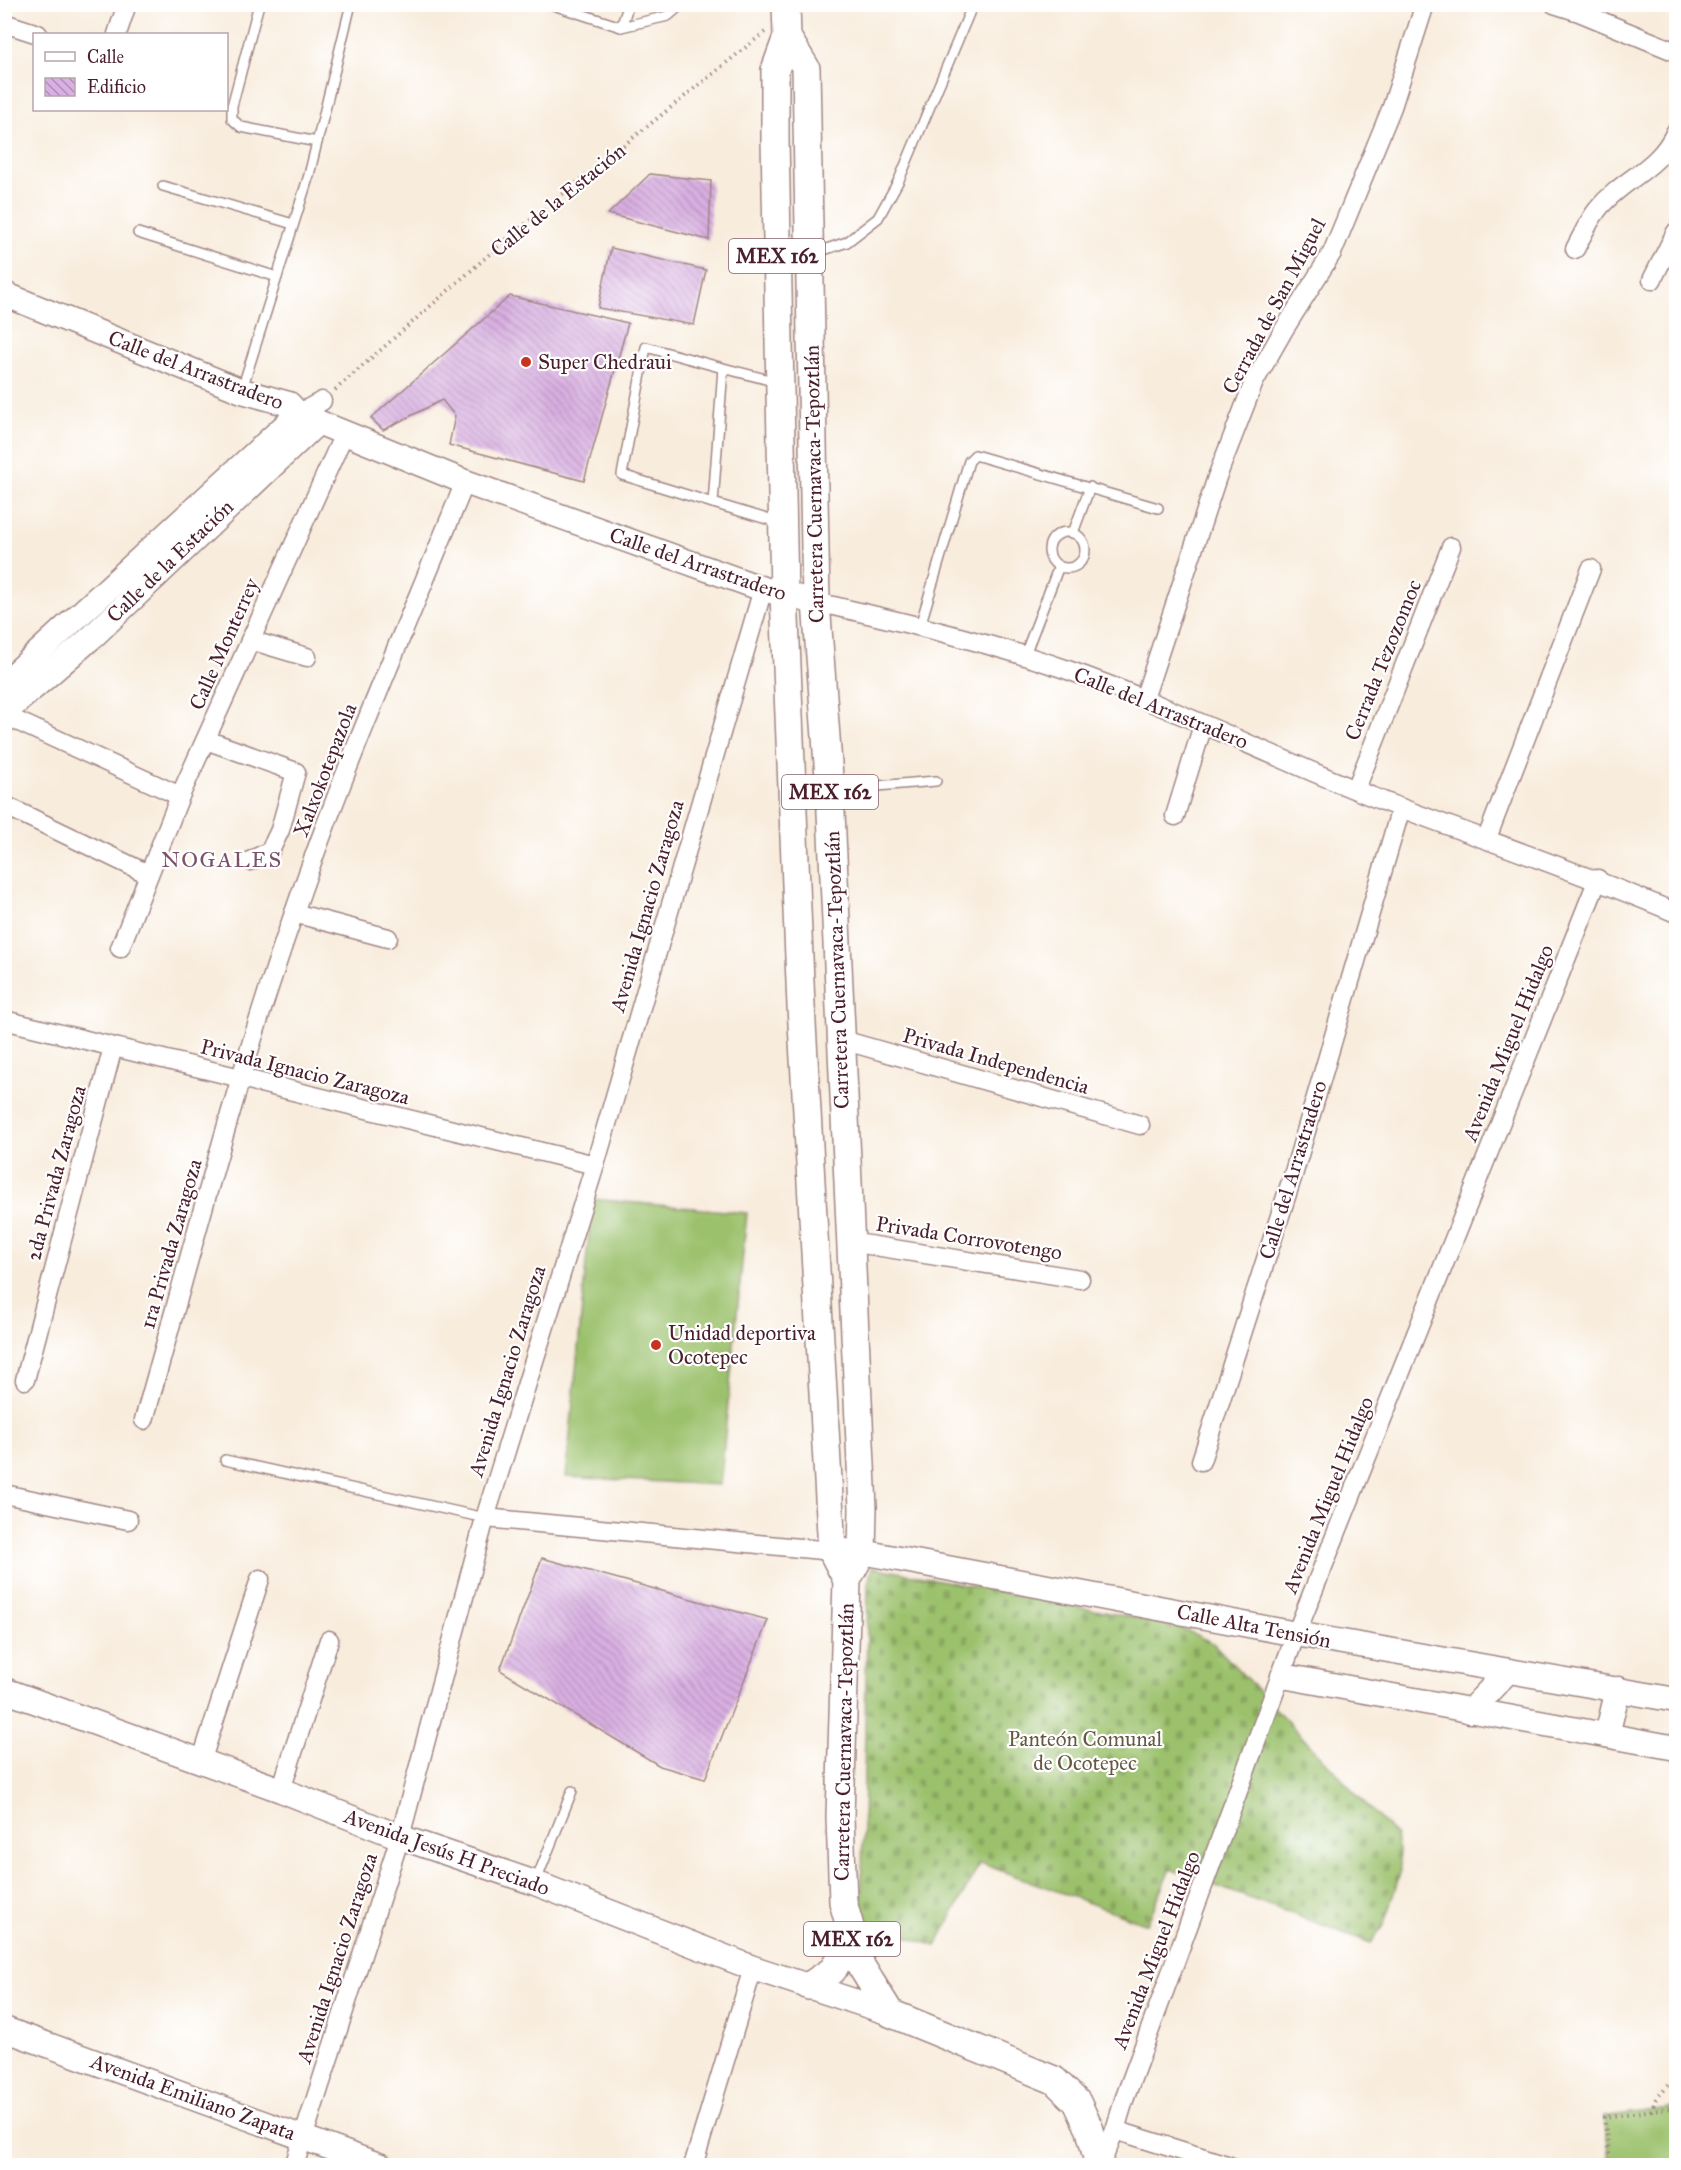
<svg xmlns="http://www.w3.org/2000/svg" width="1681" height="2170" font-family="'IM FELL Great Primer',serif">
<style>
.cemetery{fill:url(#cemetery-stones);stroke:#72704c;stroke-width:1.5}
.garden{fill:#9bc16c;stroke:#72704c;stroke-width:1.5}
.building{fill:url(#building-back-hatch)}
.lines{fill:none;stroke-linecap:round;stroke-linejoin:round}
.lane-casing{stroke:#a18684;stroke-width:12}
.street-casing{stroke:#a18684;stroke-width:21}
.secondary-casing{stroke:#a18684;stroke-width:27}
.primary-casing{stroke:#a18684;stroke-width:30}
.path{stroke:#a18684;stroke-width:4;stroke-dasharray:1.5 4.5;stroke-linecap:butt}
.lane{stroke:#fff;stroke-width:9}
.street{stroke:#fff;stroke-width:18}
.secondary{stroke:#fff;stroke-width:24}
.primary{stroke:#fff;stroke-width:27}
.poi-dot{fill:#c8321e;stroke:#fff;stroke-width:2}
.labels{text-anchor:middle;dominant-baseline:central;stroke-width:4.5;stroke-linejoin:round;paint-order:stroke}
.shield{fill:#fff;stroke:#80626b;stroke-width:1.5}
.shield-label{font-size:20px;font-weight:bold;fill:#4a1f2b}
.street-label{font-size:21px;fill:#4a1f2b;stroke:#fff}
.poi-label{font-size:21px;fill:#4a1f2b;stroke:#fff;text-anchor:start}
.park-label{font-size:21px;fill:#665842;stroke:#fff}
.neighbourhood-label{font-size:22px;letter-spacing:1.5px;fill:#7c526b;stroke:#fff}
</style>
<defs>
<pattern id="cemetery-stones" width="16" height="16" patternUnits="userSpaceOnUse" patternTransform="scale(1.5)"><rect width="16" height="16" fill="#9bc16c"/><path d="M2 7V4a2 2 0 0 1 4 0v3zM10 15v-3a2 2 0 0 1 4 0v3z" fill="#87a55e"/></pattern>
<pattern id="building-back-hatch" width="6" height="6" patternUnits="userSpaceOnUse" patternTransform="scale(1.5)"><rect width="6" height="6" fill="#d9b0e2"/><path d="M-1 5l2 2M0 0l6 6M5-1l2 2" fill="none" stroke="#b28fb7"/></pattern>
</defs>
<rect width="100%" height="100%" fill="#fff"/>
<filter id="ink" filterUnits="userSpaceOnUse"><feTurbulence type="fractalNoise" baseFrequency=".0167" numOctaves="2"/><feDisplacementMap in="SourceGraphic" scale="12" xChannelSelector="R" yChannelSelector="G"/><feConvolveMatrix kernelMatrix="1 2 1 2 8 2 1 2 1" color-interpolation-filters="sRGB"/></filter>
<filter id="wash" filterUnits="userSpaceOnUse"><feTurbulence type="fractalNoise" baseFrequency=".008" numOctaves="4" result="noise"/><feDisplacementMap in="SourceGraphic" scale="24" xChannelSelector="R" yChannelSelector="G"/><feGaussianBlur stdDeviation="1.35" result="paint"/><feColorMatrix in="noise" values="0 0 0 0 0 0 0 0 0 0 0 0 0 0 0 0 0 1.4 0 .05"/><feComposite in="paint" operator="in"/></filter>
<g filter="url(#wash)">
<rect width="100%" height="100%" fill="#f8ecdc"/>
<path class="cemetery" d="M872,1567L1177,1626L1213,1643L1396,1836L1401,1870L1384,1924L1371,1943L1170,1869L1147,1924L980,1863L936,1946L861,1922L868,1585Z"/>
<g class="garden">
<path d="M592,1199L747,1213L720,1485L566,1477Z"/>
<path d="M1676,2107V2165H1611L1604,2117Z"/>
</g>
<g id="blocks">
<g class="building">
<path d="M650,174L711,181L709,240L608,214Z"/>
<path d="M611,248L706,270L694,325L598,308Z"/>
<path d="M510,296L628,323L584,481L449,445L455,416L442,400L383,430L371,418Z"/>
<path d="M542,1558L768,1620L705,1779L660,1766L500,1670Z"/>
</g>
</g>
</g>
<g filter="url(#ink)">
<use href="#blocks" fill-opacity="0" stroke="#a18684" stroke-width="1.5"/>
<g class="lines">
<g class="lane-casing">
<g id="lane">
<path d="M259,4L232,106V119L241,127L317,142"/>
<path d="M550,4L621,27L629,4"/>
<path d="M621,27L668,16L682,4"/>
<path d="M163,186L293,224"/>
<path d="M138,233L277,277"/>
<path d="M812,254L847,242L878,218L899,180L973,4"/>
<path d="M777,382L723,368L713,503L780,523"/>
<path d="M242,389L309,175L351,4"/>
<path d="M713,503L622,475L646,347L723,368"/>
<circle cx="1067" cy="550" r="18"/>
<path d="M1073,533L1090,487"/>
<path d="M920,626L969,461L975,455L1158,508"/>
<path d="M1024,657L1059,566"/>
<path d="M831,790L936,781"/>
<path d="M225,1460L485,1518"/>
<path d="M536,1881L572,1791"/>
</g>
</g>
<g class="street-casing">
<g id="street">
<path d="M1554,4L1579,12L1676,52"/>
<path d="M4,23L38,34"/>
<path d="M117,34L127,4"/>
<path d="M1575,249C1582,236 1589,220 1598,209C1623,178 1659,170 1676,131"/>
<path d="M1652,280L1676,232"/>
<path d="M298,414L322,401"/>
<path d="M816,602C899,621 984,641 1065,669C1179,709 1288,765 1401,808C1493,843 1586,874 1676,913"/>
<path d="M250,640L307,657"/>
<path d="M1144,699L1217,477L1254,382L1283,331L1332,253L1392,107L1425,4"/>
<path d="M4,715L180,796"/>
<path d="M206,740L296,772L280,830L270,851L250,861"/>
<path d="M1356,789L1451,547"/>
<path d="M4,805L148,874"/>
<path d="M1175,816L1203,725"/>
<path d="M1487,838L1591,569"/>
<path d="M294,913L388,938"/>
<path d="M120,948L180,796L344,434"/>
<path d="M4,1020L595,1165"/>
<path d="M839,1039L1140,1125"/>
<path d="M850,1242L1080,1279"/>
<path d="M25,1380L113,1047"/>
<path d="M144,1420C192,1251 236,1079 294,913C344,767 407,625 465,482"/>
<path d="M1201,1461L1294,1172L1401,808"/>
<path d="M4,1494L128,1520"/>
<path d="M485,1518L832,1551"/>
<path d="M201,1762L260,1579"/>
<path d="M281,1790L329,1640"/>
<path d="M1115,2130L1230,2166"/>
<path d="M294,2166L400,1837L485,1518L595,1165L763,589"/>
<path d="M693,2166L753,1968"/>
<path d="M1100,2166L1115,2130L1124,2100L1296,1634L1598,879"/>
</g>
</g>
<g class="secondary-casing">
<g id="secondary">
<path d="M4,294L242,391L289,404L298,414L465,482L763,589L816,602"/>
<path d="M4,684L298,414"/>
<path d="M4,713L93,636L318,422"/>
<path d="M843,1551L862,1552L1296,1634L1676,1700"/>
<path d="M1283,1676L1676,1748"/>
<path d="M4,1690L281,1790L400,1837L535,1883L753,1968L890,2013"/>
<path d="M1470,1711L1508,1671"/>
<path d="M1607,1735L1618,1689"/>
<path d="M4,2029L381,2166"/>
</g>
</g>
<g class="primary-casing">
<g id="primary">
<path d="M786,4L787,37L775,70V139L784,594L801,1006L832,1551L847,1580"/>
<path d="M787,37L806,68L816,602L830,791L863,1508L862,1552L847,1580L840,1817L843,1902L861,1966L890,2013L1054,2080L1077,2102L1090,2130L1099,2166"/>
<path d="M809,1986L833,1970L851,1935"/>
</g>
</g>
<g class="path">
<path d="M335,390L508,238L765,32"/>
<path d="M1651,2111L1656,2099L1676,2077"/>
<path d="M1611,2166L1604,2117L1676,2107"/>
</g>
<use href="#lane" class="lane"/>
<use href="#street" class="street"/>
<use href="#secondary" class="secondary"/>
<use href="#primary" class="primary"/>
</g>
</g>
<g class="poi-dot">
<circle cx="526" cy="362" r="6"/>
<circle cx="656" cy="1345" r="6"/>
</g>
<g class="labels">
<g class="shield">
<rect x="729" y="239" width="96" height="34" rx="4.5"/>
<rect x="782" y="775" width="96" height="34" rx="4.5"/>
<rect x="804" y="1922" width="96" height="34" rx="4.5"/>
</g>
<g class="shield-label">
<text x="777" y="256">MEX 162</text>
<text x="830" y="792">MEX 162</text>
<text x="852" y="1939">MEX 162</text>
</g>
<g class="street-label">
<text transform="translate(558 200) rotate(-39)">Calle de la Estación</text>
<text transform="translate(1274 306) rotate(-62)">Cerrada de San Miguel</text>
<text transform="translate(196 370) rotate(21)">Calle del Arrastradero</text>
<text transform="translate(814 484) rotate(-91)">Carretera Cuernavaca-Tepoztlán</text>
<text transform="translate(170 561) rotate(-44)">Calle de la Estación</text>
<text transform="translate(698 564) rotate(19)">Calle del Arrastradero</text>
<text transform="translate(224 644) rotate(-66)">Calle Monterrey</text>
<text transform="translate(1383 660) rotate(-68)">Cerrada Tezozomoc</text>
<text transform="translate(1161 708) rotate(22)">Calle del Arrastradero</text>
<text transform="translate(325 770) rotate(-69)">Xalxokotepazola</text>
<text transform="translate(647 906) rotate(-74)">Avenida Ignacio Zaragoza</text>
<text transform="translate(837 970) rotate(-92)">Carretera Cuernavaca-Tepoztlán</text>
<text transform="translate(1508 1043) rotate(-68)">Avenida Miguel Hidalgo</text>
<text transform="translate(996 1061) rotate(16)">Privada Independencia</text>
<text transform="translate(305 1072) rotate(14)">Privada Ignacio Zaragoza</text>
<text transform="translate(1293 1170) rotate(-73)">Calle del Arrastradero</text>
<text transform="translate(56 1173) rotate(-75)">2da Privada Zaragoza</text>
<text transform="translate(969 1238) rotate(9)">Privada Corrovotengo</text>
<text transform="translate(171 1244) rotate(-74)">1ra Privada Zaragoza</text>
<text transform="translate(507 1371) rotate(-73)">Avenida Ignacio Zaragoza</text>
<text transform="translate(1328 1495) rotate(-68)">Avenida Miguel Hidalgo</text>
<text transform="translate(1254 1626) rotate(11)">Calle Alta Tensión</text>
<text transform="translate(844 1742) rotate(-89)">Carretera Cuernavaca-Tepoztlán</text>
<text transform="translate(447 1852) rotate(20)">Avenida Jesús H Preciado</text>
<text transform="translate(1156 1950) rotate(-69)">Avenida Miguel Hidalgo</text>
<text transform="translate(337 1958) rotate(-72)">Avenida Ignacio Zaragoza</text>
<text transform="translate(193 2097) rotate(20)">Avenida Emiliano Zapata</text>
</g>
<g class="poi-label">
<text x="538" y="362">Super Chedraui</text>
<text x="668" y="1333">Unidad deportiva<tspan x="668" dy="24">Ocotepec</tspan></text>
</g>
<g class="park-label">
<text x="1085" y="1739">Panteón Comunal<tspan x="1085" dy="24">de Ocotepec</tspan></text>
</g>
<g class="neighbourhood-label">
<text x="222" y="859">NOGALES</text>
</g>
</g>
<rect width="1681" height="2170" fill="none" stroke="#fff" stroke-width="24"/>
<rect x="33" y="33" width="195" height="78" fill="#ffffff" stroke="#b7a5aa" stroke-width="1.5"/>
<rect x="45" y="52" width="30" height="9" fill="#ffffff" stroke="#b7a5aa" stroke-width="1.5"/>
<text x="87" y="63" font-size="18" fill="#4a1f2b">Calle</text>
<rect x="45" y="78" width="30" height="18" fill="url(#building-back-hatch)" stroke="#b7a5aa" stroke-width="1.5"/>
<text x="87" y="93" font-size="18" fill="#4a1f2b">Edificio</text>
</svg>
